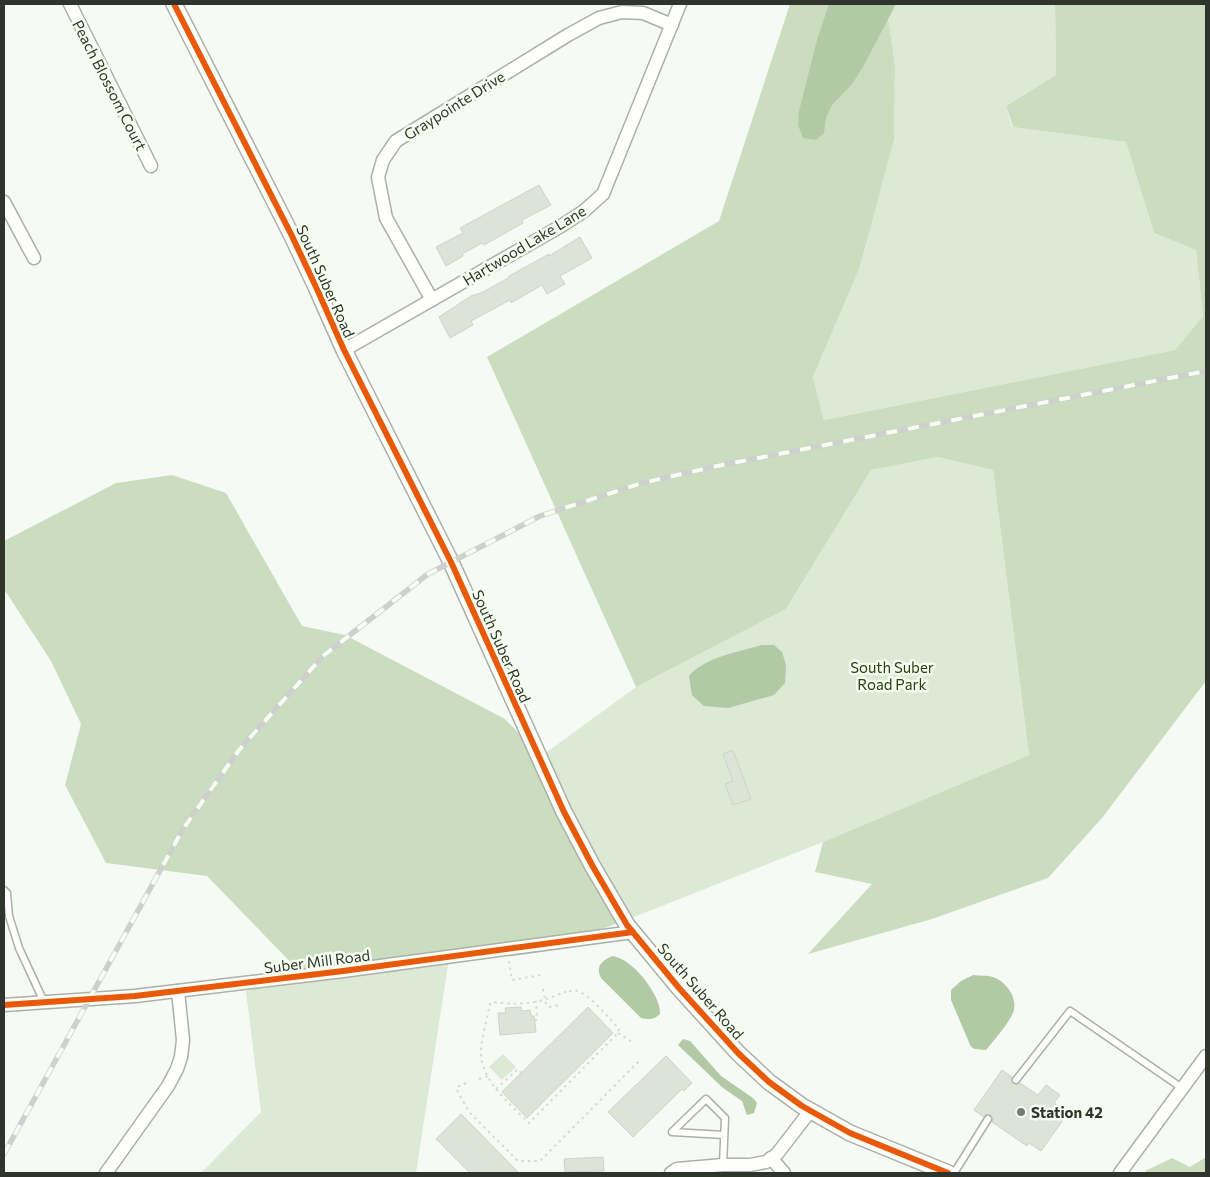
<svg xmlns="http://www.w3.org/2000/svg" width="1210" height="1177" font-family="Commissioner,sans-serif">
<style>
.green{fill:#dce9d4}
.forest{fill:#cbddbf}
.water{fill:#b2c9a5}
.building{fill:#dce4d8;stroke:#ced2cb}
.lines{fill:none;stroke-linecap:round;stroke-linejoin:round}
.service-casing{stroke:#acb0a9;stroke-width:9}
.minor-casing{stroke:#acb0a9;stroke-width:15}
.tertiary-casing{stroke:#acb0a9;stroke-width:18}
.path{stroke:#d7d9d7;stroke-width:2;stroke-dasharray:2.5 4;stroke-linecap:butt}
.service{stroke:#fefefd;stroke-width:6}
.minor{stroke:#fefefd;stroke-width:12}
.tertiary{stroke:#fefefd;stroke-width:15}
.rail-casing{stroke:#ced0cd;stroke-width:5.5}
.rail{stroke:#f5fef0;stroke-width:4;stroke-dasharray:11;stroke-linecap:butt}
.cycleway-casing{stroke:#f5fef0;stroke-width:9}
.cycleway{stroke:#e8590c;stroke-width:6}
.poi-dot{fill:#757a72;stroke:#f5fef0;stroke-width:2}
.labels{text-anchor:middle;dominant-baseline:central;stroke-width:5;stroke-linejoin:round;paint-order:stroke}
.street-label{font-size:15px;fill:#2f352c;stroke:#f5fef0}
.park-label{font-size:15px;fill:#24410d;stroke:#f5fef0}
.poi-label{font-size:15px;font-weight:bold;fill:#2f352c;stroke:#f5fef0;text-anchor:start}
</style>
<rect width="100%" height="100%" fill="#f6faf4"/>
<g class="green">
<path d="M892,4H1055L1056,75L1006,106L1012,127L1126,142L1154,233L1196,250L1203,316L1175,350L824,420L813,377L860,267L894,140L895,65L887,10Z"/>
<path d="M938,457L993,470L1029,755L823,842L629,919L539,754L547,752L636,687L786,609L871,470Z"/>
<path d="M450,952L416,1173H201L261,1112L245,983Z"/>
<path d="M503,1054L516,1067L502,1080L489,1067Z"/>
</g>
<g class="forest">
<path d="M790,4H892L887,10L895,65L894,140L860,267L813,377L824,420L1175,350L1203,316L1196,250L1154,233L1126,142L1013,127L1006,106L1056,75L1055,4H1206V681L1102,818L1048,878L932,919L808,954L872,884L815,872L823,842L1029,755L993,470L938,457L871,470L786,609L636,687L487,357L719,221Z"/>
<path d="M172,475L226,493L302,626L345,635L505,719L539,754L629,919L591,933L301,973L207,876L106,863L65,785L81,724L51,661L4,589V541L116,483Z"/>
<path d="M1206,1157V1173H1147L1145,1171L1172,1158L1190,1167Z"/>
</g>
<g class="water">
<path d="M829,4H896L863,67L852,84L832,105L826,118L824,133L816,140L803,138L798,125L799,111L817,40Z"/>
<path d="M762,645H774L782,652L786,665L785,683L774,695L728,708L704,706L692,695L689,676C705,657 738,652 762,645Z"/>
<path d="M612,956C632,958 661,995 660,1014C653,1020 649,1020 641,1018L601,978C595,966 602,961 612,956Z"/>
<path d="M973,975C979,976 987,975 993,977C1007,982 1020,1000 1012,1015C1006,1027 995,1039 986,1050L975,1049L971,1047L951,1000V990L961,981Z"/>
<path d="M683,1039L690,1041L721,1076L753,1098L757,1103L754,1113L747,1115L742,1101L723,1088L678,1045Z"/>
</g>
<g class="building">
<path d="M539,185L551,205L522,220L523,223L484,245L482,243L462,254L463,256L446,266L436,247L463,233L460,228Z"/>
<path d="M580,237L592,258L560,276L565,284L547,294L542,285L511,303L510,300L471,321L473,325L450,338L439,317L471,296L481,293L510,277L509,276L549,254V256Z"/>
<path d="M733,750L751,799L733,805L725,784L733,781L723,754Z"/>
<path d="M521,1007L522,1011L530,1010L531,1016H534L536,1032L500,1035L498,1013H506L505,1008Z"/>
<path d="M588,1007L613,1033L527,1118L502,1092Z"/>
<path d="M666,1056L692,1083L684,1091L682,1089L633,1137L608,1112Z"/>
<path d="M1002,1070L1012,1077L1011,1081L1013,1084L1017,1085L1020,1083L1038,1095L1046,1085L1060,1095L1054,1103L1068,1113L1041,1151L1029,1143L1027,1146L992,1122L993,1119L990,1115L986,1114L984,1117L974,1110Z"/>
<path d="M461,1114L519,1173H470L436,1139Z"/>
<path d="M603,1157L604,1171L565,1172L564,1159Z"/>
</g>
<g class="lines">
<g class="service-casing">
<g id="service">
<path d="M4,890L7,893L9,916L19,948L44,1002"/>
<path d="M1016,1080L1070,1011L1182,1088"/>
<path d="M723,1165L725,1118L706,1099L672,1132L724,1135"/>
<path d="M954,1173L988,1119"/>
</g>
</g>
<g class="minor-casing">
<g id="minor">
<path d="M70,4L151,166"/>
<path d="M4,202L34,258"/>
<path d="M432,300L386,218L378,177L383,160L396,141L568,35L599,18L622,12L643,13L672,25"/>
<path d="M344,350L561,226L584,211L603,194L680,4"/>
<path d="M4,1005L135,996L343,971L633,932"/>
<path d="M771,1158L784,1173"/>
<path d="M106,1173L168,1086L177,1069L181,1057L183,1040L178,991"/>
<path d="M671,1173L677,1169L723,1165H750L766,1162L777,1154L811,1110"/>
<path d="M1120,1173L1206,1056"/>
</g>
</g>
<g class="tertiary-casing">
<path id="tertiary" d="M174,4L291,234L317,289L344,350L451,562L564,812L592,865L627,925L679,988L738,1053L769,1082L802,1106L850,1133L948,1173"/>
</g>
<g class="path">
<path d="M509,961L512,980L541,975L542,978"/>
<path d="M543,989L546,1004L549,1007L560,1005"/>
<path d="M569,991C569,991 576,990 577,991C588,993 611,1020 619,1029L618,1033L529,1123C511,1105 482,1082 481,1054C481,1038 487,1020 490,1004L492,1002C510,1004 529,1005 546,999C554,997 560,993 569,991Z"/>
<path d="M535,1021L537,1019L536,1001"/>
<path d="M618,1033L632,1042"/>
<path d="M479,1079L488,1076"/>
<path d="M466,1083L457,1087V1090L469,1112L518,1161H540L640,1060"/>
<path d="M496,1089L518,1069L521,1073"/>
</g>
<use href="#service" class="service"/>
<use href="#minor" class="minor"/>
<use href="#tertiary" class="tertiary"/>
<g class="rail-casing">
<path id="rail" d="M4,1154L183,829L239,750L323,656L428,574L540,516L642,483L717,466L1206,371"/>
</g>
<use href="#rail" class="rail"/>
<g class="cycleway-casing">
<g id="cycleway">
<path d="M174,4L291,234L317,289L344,350L451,562L564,812L592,865L627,925L679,988L738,1053L769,1082L802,1106L850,1133L948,1173"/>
<path d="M4,1005L135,996L343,971L633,932"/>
</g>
</g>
<use href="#cycleway" class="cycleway"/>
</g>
<circle class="poi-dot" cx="1021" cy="1112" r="5"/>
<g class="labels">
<g class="street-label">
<text transform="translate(110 85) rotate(63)">Peach Blossom Court</text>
<text transform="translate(454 105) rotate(-32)">Graypointe Drive</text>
<text transform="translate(524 245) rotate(-31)">Hartwood Lake Lane</text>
<text transform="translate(326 281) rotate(66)">South Suber Road</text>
<text transform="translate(502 646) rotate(66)">South Suber Road</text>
<text transform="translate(317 961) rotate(-7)">Suber Mill Road</text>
<text transform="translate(701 991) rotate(49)">South Suber Road</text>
</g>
<g class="park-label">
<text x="892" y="667">South Suber<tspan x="892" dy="17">Road Park</tspan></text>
</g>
<g class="poi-label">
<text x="1031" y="1112">Station 42</text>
</g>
</g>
<rect width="1210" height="1177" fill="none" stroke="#2f352c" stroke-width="10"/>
</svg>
